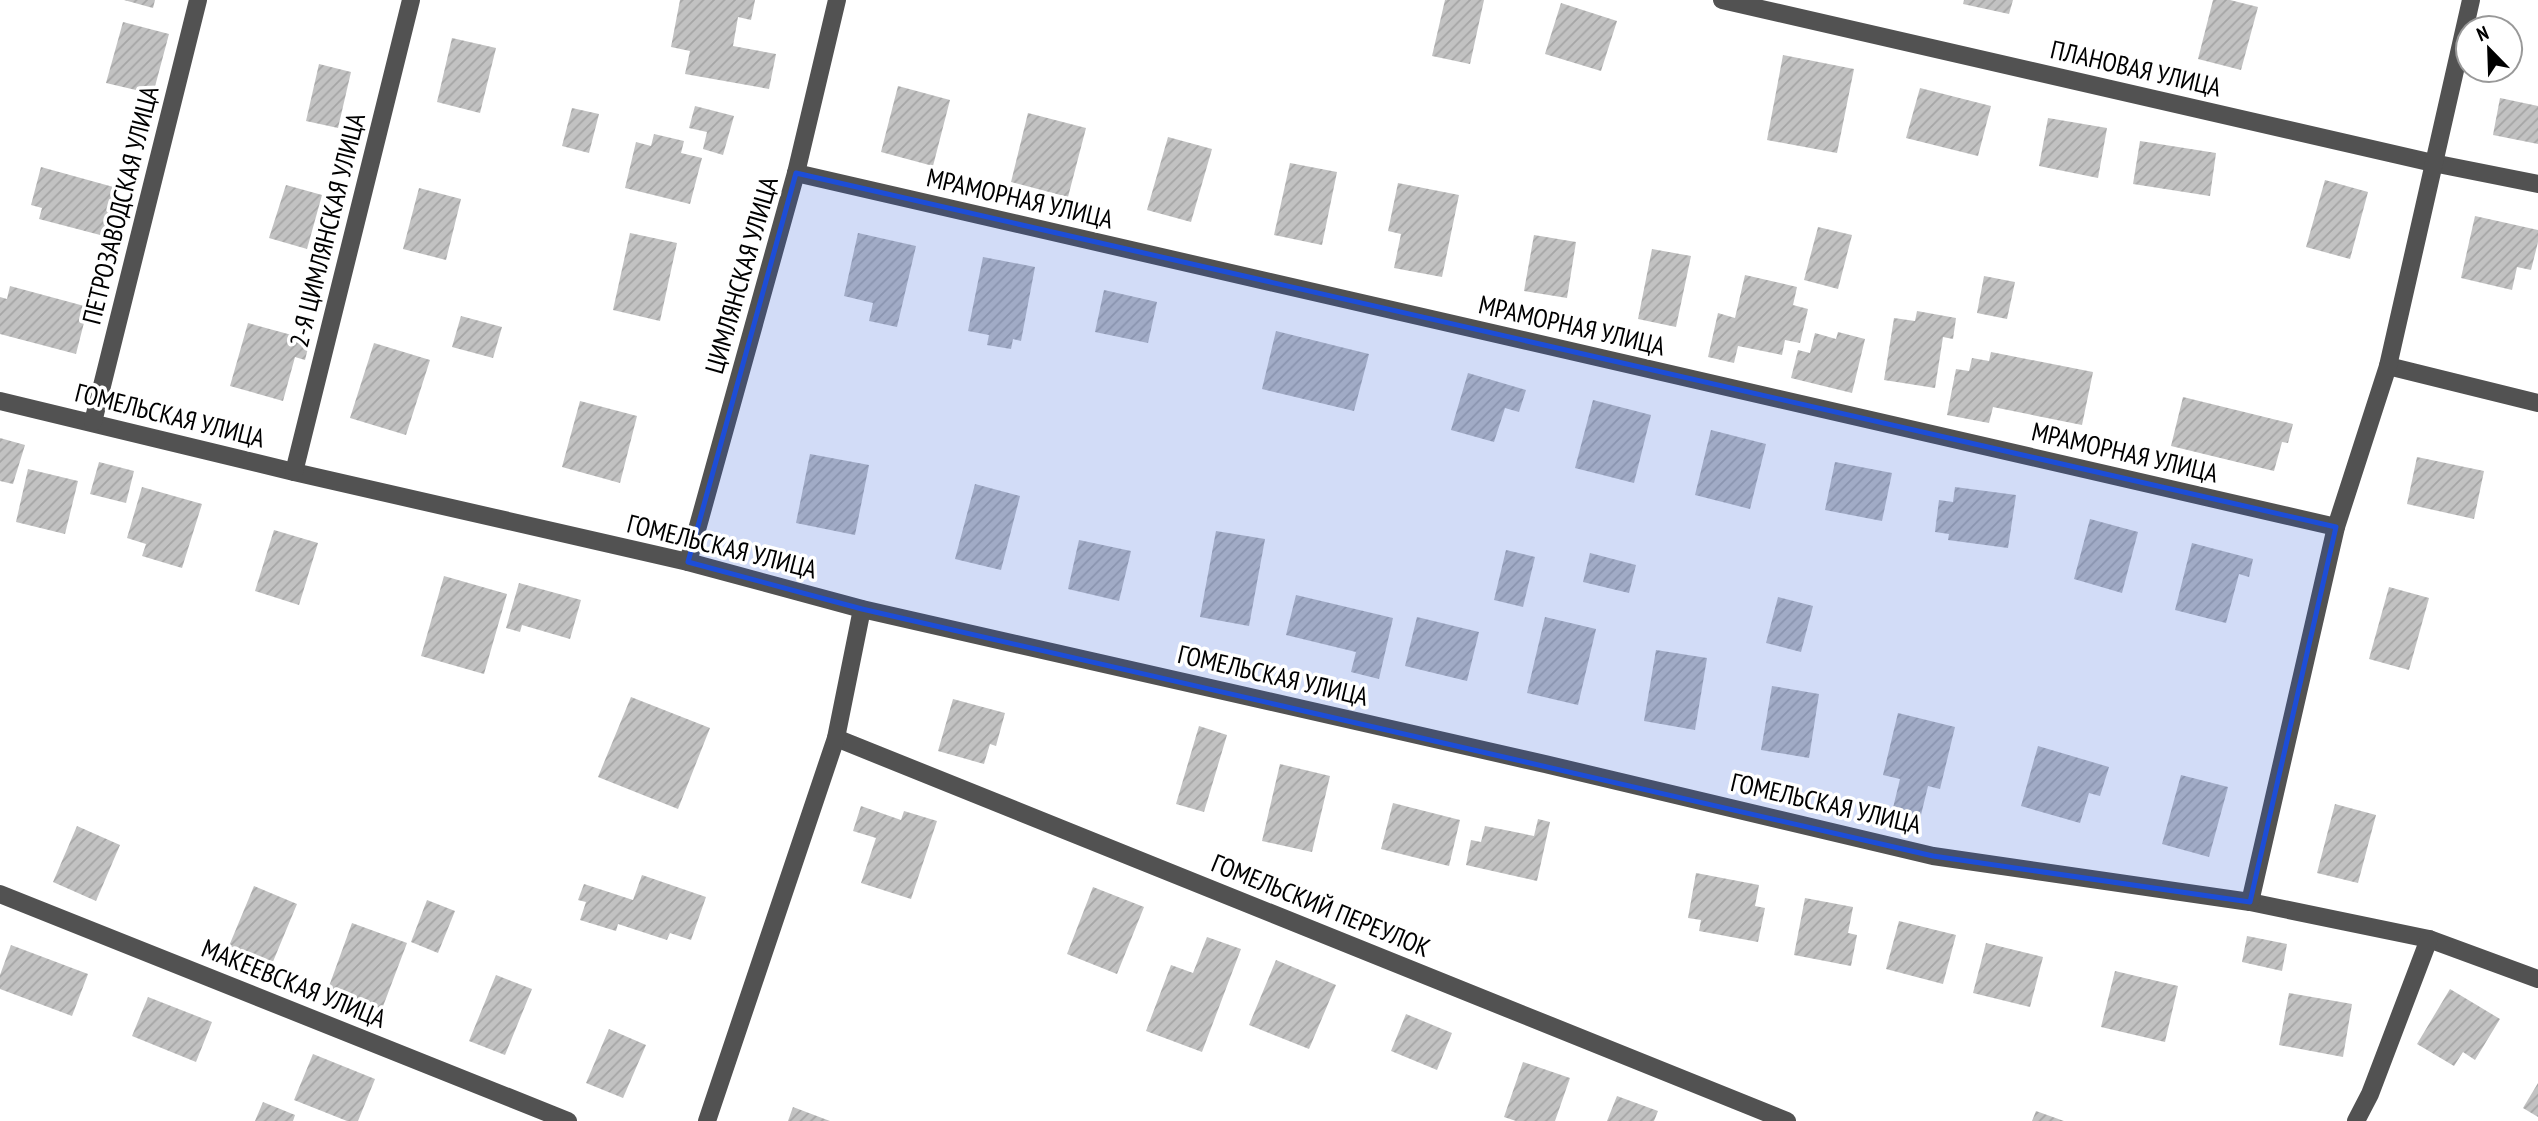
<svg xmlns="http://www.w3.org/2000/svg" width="2538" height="1121" font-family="'PT Sans Narrow',sans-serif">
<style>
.building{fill:url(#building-hatch)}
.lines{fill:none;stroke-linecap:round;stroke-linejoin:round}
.minor{stroke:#525252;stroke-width:18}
.marked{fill:#1d4ed8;fill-opacity:0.2;stroke:#1d4ed8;stroke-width:5;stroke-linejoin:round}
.labels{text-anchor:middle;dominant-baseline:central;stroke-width:7;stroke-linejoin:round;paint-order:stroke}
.street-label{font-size:26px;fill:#000;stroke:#fff}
</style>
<defs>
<pattern id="building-hatch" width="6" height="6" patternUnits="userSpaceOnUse" patternTransform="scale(1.75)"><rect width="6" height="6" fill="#c2c2c2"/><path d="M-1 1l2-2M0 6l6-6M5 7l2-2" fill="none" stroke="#a5a5a5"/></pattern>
</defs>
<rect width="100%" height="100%" fill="#fff"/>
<g class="building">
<path d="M124,0H155L153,8Z"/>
<path d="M680,0H755L751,20L738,17L733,46L776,54L769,89L685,74L690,51L671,47Z"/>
<path d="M1445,0H1484L1470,64L1432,56Z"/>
<path d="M1964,0H2013L2009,14L1963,4Z"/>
<path d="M2213,0H2230L2258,7L2241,70L2198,59Z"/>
<path d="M1561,3L1617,21L1601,71L1545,54Z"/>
<path d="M123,22L169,34L153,94L106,83Z"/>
<path d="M452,38L496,48L480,113L437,102Z"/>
<path d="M1783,55L1854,69L1837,153L1767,140Z"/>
<path d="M319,64L351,72L338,128L306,121Z"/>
<path d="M898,86L950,100L933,166L881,152Z"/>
<path d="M1920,88L1991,106L1978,156L1906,138Z"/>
<path d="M2500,98L2538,106V144L2493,135Z"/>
<path d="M695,106L734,116L723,155L703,149L707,132L689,128Z"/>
<path d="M572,108L599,114L589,153L562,146Z"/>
<path d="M1028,113L1086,128L1068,197L1011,182Z"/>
<path d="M2048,118L2107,128L2098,178L2039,166Z"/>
<path d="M654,134L684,141L681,153L702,158L690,204L625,188L636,142L651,146Z"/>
<path d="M1168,137L1212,149L1191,222L1147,210Z"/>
<path d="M2140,141L2216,153L2210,196L2133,184Z"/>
<path d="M1290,163L1337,172L1322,245L1274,235Z"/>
<path d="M41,167L117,188L104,236L39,219L42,208L31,205Z"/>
<path d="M2325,180L2368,192L2350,259L2306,247Z"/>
<path d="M1398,183L1459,195L1442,277L1394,268L1401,234L1388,231Z"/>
<path d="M286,185L322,195L307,249L269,238Z"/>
<path d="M419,188L461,199L446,260L403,249Z"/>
<path d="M2475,216L2538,230V242L2531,270L2517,267L2512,290L2461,278Z"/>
<path d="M1818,227L1852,235L1838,289L1804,280Z"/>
<path d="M630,233L677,243L660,321L613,310Z"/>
<path d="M858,233L916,246L897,327L869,321L873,303L844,296Z"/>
<path d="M1534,235L1576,242L1567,298L1524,291Z"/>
<path d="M1652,249L1691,256L1676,327L1638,319Z"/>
<path d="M983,257L1035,267L1021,341L1013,339L1011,349L987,345L989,335L968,331Z"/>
<path d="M1745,275L1797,287L1793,305L1808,309L1800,343L1785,340L1782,355L1738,346L1734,363L1708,357L1718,313L1735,318Z"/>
<path d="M1984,276L2015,282L2007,319L1977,313Z"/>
<path d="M10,286L88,307L76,354L0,334V297L7,299Z"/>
<path d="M1104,290L1157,302L1148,343L1095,332Z"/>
<path d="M1917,311L1956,318L1953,339L1943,337L1935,388L1884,380L1894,318L1915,321Z"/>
<path d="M461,316L502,327L493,358L452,347Z"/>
<path d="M248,323L310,340L305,360L295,357L283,401L230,386Z"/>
<path d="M1276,331L1369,354L1354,411L1262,389Z"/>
<path d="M1838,332L1865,339L1852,393L1791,378L1798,350L1810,353L1815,333L1836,339Z"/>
<path d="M374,343L430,360L406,435L350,418Z"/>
<path d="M1991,352L2093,372L2082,425L1993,407L1989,423L1947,415L1956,369L1969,371L1972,358L1989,361Z"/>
<path d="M1468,373L1526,390L1519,412L1505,408L1494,442L1451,430Z"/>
<path d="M2183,397L2293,424L2288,443L2282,442L2274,471L2171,446Z"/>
<path d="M1593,400L1651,415L1634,483L1575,468Z"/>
<path d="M580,401L637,416L620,483L562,467Z"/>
<path d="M1711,430L1766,444L1750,509L1695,495Z"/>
<path d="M0,438L25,445L13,484L0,481Z"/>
<path d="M810,454L869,465L855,535L796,523Z"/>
<path d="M2417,457L2484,471L2474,519L2407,504Z"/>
<path d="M99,462L134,471L126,503L90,494Z"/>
<path d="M1835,462L1892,473L1882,521L1825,510Z"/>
<path d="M28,469L78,481L65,534L16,522Z"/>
<path d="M975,484L1020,496L1001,570L955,559Z"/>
<path d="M142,487L202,504L182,568L142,556L146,544L127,538Z"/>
<path d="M1955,487L2016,495L2008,548L1948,540L1949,534L1935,532L1939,500L1953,502Z"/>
<path d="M2090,519L2138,532L2122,593L2074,579Z"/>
<path d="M274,530L318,543L299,605L255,591Z"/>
<path d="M1216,531L1265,539L1249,626L1200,617Z"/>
<path d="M1079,540L1131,551L1119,601L1068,589Z"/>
<path d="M2192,543L2253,559L2249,577L2239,574L2226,623L2175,610Z"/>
<path d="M1506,550L1535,557L1523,607L1494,600Z"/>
<path d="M1590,553L1636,565L1629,593L1583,582Z"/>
<path d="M444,576L507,594L484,674L421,656Z"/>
<path d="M519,583L581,600L570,639L522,625L520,632L506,628Z"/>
<path d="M2389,587L2429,598L2409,670L2369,659Z"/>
<path d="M1296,595L1393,618L1379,679L1351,672L1356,652L1286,635Z"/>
<path d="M1778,597L1813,606L1801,652L1766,643Z"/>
<path d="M1417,617L1479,632L1467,681L1405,666Z"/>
<path d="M1545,617L1596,629L1578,705L1527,693Z"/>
<path d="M1656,650L1707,658L1695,730L1644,721Z"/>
<path d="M1772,686L1819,694L1809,758L1761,750Z"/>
<path d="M631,697L710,728L678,809L598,777Z"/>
<path d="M953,699L1005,713L996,746L990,744L984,764L938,751Z"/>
<path d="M1898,713L1955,727L1940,789L1928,786L1920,819L1892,812L1900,779L1883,775Z"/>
<path d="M1199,726L1227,735L1204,812L1176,804Z"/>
<path d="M2038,746L2109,767L2100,796L2089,793L2080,823L2021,806Z"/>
<path d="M1280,764L1330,776L1312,852L1262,841Z"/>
<path d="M2181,775L2228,787L2209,857L2162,844Z"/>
<path d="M1393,803L1460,820L1449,866L1381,849Z"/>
<path d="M2335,804L2376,815L2358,883L2317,873Z"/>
<path d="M861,806L901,820L904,811L937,821L911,899L861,883L876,838L853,831Z"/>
<path d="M1538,819L1550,822L1537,881L1466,865L1471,840L1481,842L1485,826L1534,836Z"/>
<path d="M77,826L120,845L96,901L53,882Z"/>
<path d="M1696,873L1759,885L1755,906L1765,908L1758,942L1699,931L1701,920L1688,918Z"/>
<path d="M642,875L706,897L691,940L670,933L667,940L618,924L616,931L580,920L586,902L578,900L584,884L633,900Z"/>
<path d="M254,886L297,904L272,964L229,946Z"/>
<path d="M1093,887L1144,907L1117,974L1067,954Z"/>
<path d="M1805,898L1853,907L1848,933L1857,935L1851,966L1794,955Z"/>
<path d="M427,900L455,911L438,953L411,942Z"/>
<path d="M1899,921L1956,935L1943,984L1886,969Z"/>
<path d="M352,923L407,943L382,1009L328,989Z"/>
<path d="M2247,936L2287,944L2282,971L2242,962Z"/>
<path d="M1207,937L1241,949L1202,1052L1146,1031L1171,965L1193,973Z"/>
<path d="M1986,943L2043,957L2030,1007L1973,993Z"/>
<path d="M11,945L88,974L72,1016L0,989V975Z"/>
<path d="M1276,960L1336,985L1309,1049L1249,1025Z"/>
<path d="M2115,971L2178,986L2165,1042L2101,1027Z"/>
<path d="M496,975L532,989L505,1055L469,1041Z"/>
<path d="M2450,989L2500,1019L2475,1060L2463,1052L2454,1066L2417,1044Z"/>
<path d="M2289,993L2352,1004L2343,1057L2279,1045Z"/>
<path d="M148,997L212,1022L196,1062L132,1036Z"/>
<path d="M1406,1014L1452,1033L1437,1070L1391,1051Z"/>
<path d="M609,1029L646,1045L623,1098L586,1083Z"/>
<path d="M313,1054L375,1079L358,1121H347L294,1100Z"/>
<path d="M1523,1062L1570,1078L1555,1121H1516L1504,1117Z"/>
<path d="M2538,1083V1117L2523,1108Z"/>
<path d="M1617,1096L1658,1111L1654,1121H1607Z"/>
<path d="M263,1102L295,1115L293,1121H255Z"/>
<path d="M793,1107L830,1121H788Z"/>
<path d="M2036,1111L2064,1121H2032Z"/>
</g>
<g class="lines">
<g class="minor">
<path d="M1722,0L2433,163L2538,184"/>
<path d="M796,173L2336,527"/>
<path d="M2388,366L2538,403"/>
<path d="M0,401L294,472L688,562L862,609L1545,764L1933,856L2250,902L2429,939L2538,979"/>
<path d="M93,422L198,0"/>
<path d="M294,472L411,0"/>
<path d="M688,562L796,173L837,0"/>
<path d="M836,738L1787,1121"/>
<path d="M0,894L568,1121"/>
<path d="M2250,902L2336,527L2388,366L2471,0"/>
<path d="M707,1121L836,738L862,609"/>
<path d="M2356,1121L2370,1094L2429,939"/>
</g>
</g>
<path class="marked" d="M796,173L2336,527L2250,902L1933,856L862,609L688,562Z"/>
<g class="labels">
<g class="street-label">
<text transform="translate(2136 68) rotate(13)">ПЛАНОВАЯ УЛИЦА</text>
<text transform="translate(1020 198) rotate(13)">МРАМОРНАЯ УЛИЦА</text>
<text transform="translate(120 205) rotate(-76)">ПЕТРОЗАВОДСКАЯ УЛИЦА</text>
<text transform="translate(327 230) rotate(-76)">2-Я ЦИМЛЯНСКАЯ УЛИЦА</text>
<text transform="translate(741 275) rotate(-74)">ЦИМЛЯНСКАЯ УЛИЦА</text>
<text transform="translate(1572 325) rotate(13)">МРАМОРНАЯ УЛИЦА</text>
<text transform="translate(170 415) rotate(14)">ГОМЕЛЬСКАЯ УЛИЦА</text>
<text transform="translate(2125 452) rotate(13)">МРАМОРНАЯ УЛИЦА</text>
<text transform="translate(722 546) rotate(14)">ГОМЕЛЬСКАЯ УЛИЦА</text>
<text transform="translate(1273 675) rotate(13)">ГОМЕЛЬСКАЯ УЛИЦА</text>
<text transform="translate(1826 803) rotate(13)">ГОМЕЛЬСКАЯ УЛИЦА</text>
<text transform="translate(1321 905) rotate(22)">ГОМЕЛЬСКИЙ ПЕРЕУЛОК</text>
<text transform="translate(294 983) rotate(22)">МАКЕЕВСКАЯ УЛИЦА</text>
</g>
</g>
<g transform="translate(2489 49) rotate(337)"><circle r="33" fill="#ffffff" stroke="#999999" stroke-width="2"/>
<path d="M0-5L12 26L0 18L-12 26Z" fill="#000000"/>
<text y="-10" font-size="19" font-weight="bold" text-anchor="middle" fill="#000000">N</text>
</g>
</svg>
